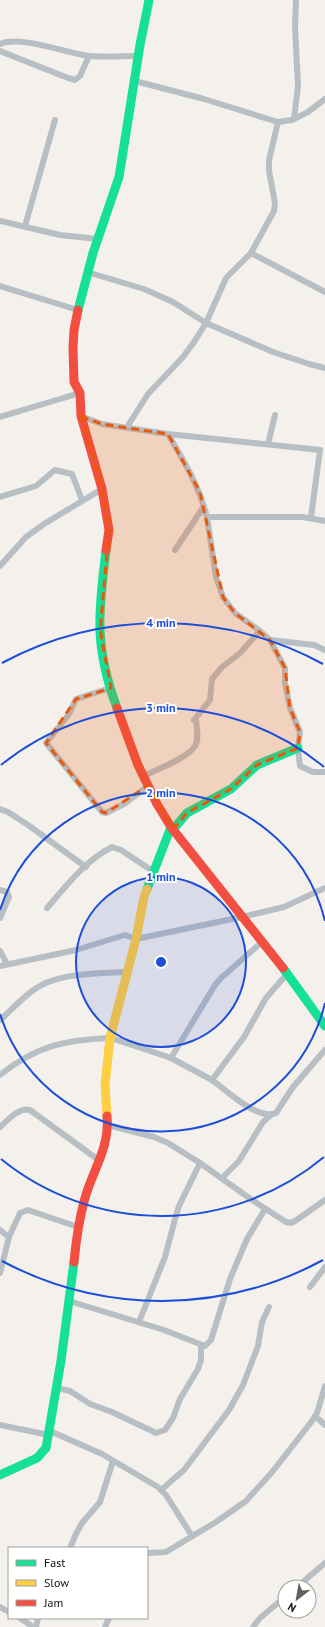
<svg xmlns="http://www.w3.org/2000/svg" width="325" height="1627" font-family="'PT Sans',sans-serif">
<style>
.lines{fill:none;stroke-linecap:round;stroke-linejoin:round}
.street{stroke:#b8bfc4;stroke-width:6}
.fast{stroke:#16e098;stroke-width:9}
.slow{stroke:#ffcf43;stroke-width:9}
.jam{stroke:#f24e42;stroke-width:9}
.marked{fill:#e8590c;fill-opacity:0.2;stroke:#e8590c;stroke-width:3;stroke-dasharray:8 5;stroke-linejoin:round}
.ring{fill:none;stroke:#1d4ed8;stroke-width:2}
.centre{fill:#1d4ed8;stroke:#fefffe;stroke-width:2}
.ring-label{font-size:12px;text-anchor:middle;font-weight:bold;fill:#1d4ed8;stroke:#fefffe;stroke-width:4;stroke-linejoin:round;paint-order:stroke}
</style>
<rect width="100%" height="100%" fill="#f4f0ec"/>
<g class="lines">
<g class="street">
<path d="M0,44C20,35 66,53 89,56C105,57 122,56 138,56"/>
<path d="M0,51L68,78L75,80L80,76L89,56"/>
<path d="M135,81L204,99L278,122L292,120L308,112L325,99"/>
<path d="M294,119L298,86L295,27L296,0"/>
<path d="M0,221L60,235L98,239"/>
<path d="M25,226L55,120"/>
<path d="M251,253L325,292"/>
<path d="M87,272L144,289L173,302L206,323L273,352L309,364L325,368"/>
<path d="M0,286L78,310"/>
<path d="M81,416L102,424L168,434C184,461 199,486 207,517H303L325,521"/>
<path d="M0,417L80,393"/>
<path d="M127,427L148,394L183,357L194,342L206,323L226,278L251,253L274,211L275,203L269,171V160L278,122"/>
<path d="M168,434L320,450L311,517"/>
<path d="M268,444L275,415"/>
<path d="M0,497L36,486L55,470L72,474L82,500"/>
<path d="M207,517L216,577L223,597L235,613L260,631L270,640L285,668V683L290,708L300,732L298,748L300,766L313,772H325"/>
<path d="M175,550L204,506"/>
<path d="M0,566L26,537L44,524L102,489"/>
<path d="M270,640L314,645L325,650"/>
<path d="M110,688L76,699L69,714L46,743L102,812L106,813L124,804L148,786"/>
<path d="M143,776C156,770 188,758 195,746C199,739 197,729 196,721L194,720L210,700L212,679L222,667L240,653L260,631"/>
<path d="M0,809L8,812L28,825L86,867"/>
<path d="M0,890L7,892L9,897L0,918"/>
<path d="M47,908C66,886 86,860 112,847L121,850L154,872"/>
<path d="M0,951L7,964"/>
<path d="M0,966L76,950L125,935L136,939L242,917L284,907L325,888"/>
<path d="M287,974L266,998L244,1037L212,1080C226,1090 258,1121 276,1113L293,1087L325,1050"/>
<path d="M0,1020C12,1010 26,993 40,986C62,973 102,973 128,972"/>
<path d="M111,1038L171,1058L212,1080"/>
<path d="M171,1058L215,985L221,978L262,942"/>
<path d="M0,1075C36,1046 64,1040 110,1038"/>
<path d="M108,1125L154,1137L168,1143L200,1163L252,1200L286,1222L291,1223L295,1221L325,1200"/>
<path d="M0,1127C8,1120 19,1107 30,1110L100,1161"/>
<path d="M222,1178L239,1161L263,1122L271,1115"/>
<path d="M0,1230L9,1237"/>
<path d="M0,1273L9,1237L20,1213L28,1210L78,1227"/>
<path d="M310,1287L325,1267"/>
<path d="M69,1301L164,1330L205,1346L211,1340L230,1279L247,1239L265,1209"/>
<path d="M139,1322L165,1257L175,1219L179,1206L200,1163"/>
<path d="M57,1388L70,1391L90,1404L112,1412L152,1431L156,1433L165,1430L173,1418L180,1399L198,1369L201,1360V1345"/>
<path d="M315,1416L325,1425"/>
<path d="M0,1425L49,1435"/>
<path d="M50,1431L102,1454L158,1487L166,1495L192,1536"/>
<path d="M161,1490L184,1470L229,1410L243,1385L258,1346L262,1322L269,1307"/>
<path d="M70,1548L76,1534L82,1523L100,1502L113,1461"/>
<path d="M147,1553L166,1552L216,1522L246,1501L273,1471L312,1421L317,1413L325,1386"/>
<path d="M297,1587L325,1563"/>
<path d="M0,1607L9,1612"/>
<path d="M20,1618L33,1627"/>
<path d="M36,1627L38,1618"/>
<path d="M105,1627L109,1618"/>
<path d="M253,1627L260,1618L285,1597"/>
</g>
<g class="fast">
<path d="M78,310L93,253L119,177L140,45L149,0"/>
<path d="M106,550C103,577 99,604 100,630C101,657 108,684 117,708"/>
<path d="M147,889L171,827L176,826L187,813L231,789L257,765L298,748"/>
<path d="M283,968L325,1026"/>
<path d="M0,1475L37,1458L46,1448L61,1361L74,1262"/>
</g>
<path class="slow" d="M107,1116L105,1085L110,1038L136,939L144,897L147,889"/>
<g class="jam">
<path d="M78,310L74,330L73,348L74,382L80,393L81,416L102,489L109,530L106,550"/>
<path d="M117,708L138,765L157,804L171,827L283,968"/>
<path d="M74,1262C76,1241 79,1219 85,1198C93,1170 110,1147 107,1116"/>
</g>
</g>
<path class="marked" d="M81,416L102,424L168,434L200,492L223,597L235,613L270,640L285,668L290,708L300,732L298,748L257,765L231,789L187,813L176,826L171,827L148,786L106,813L102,812L46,743L76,699L111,688L100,630L109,530L102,489Z"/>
<circle cx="161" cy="962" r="85" fill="#1d4ed8" fill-opacity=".12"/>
<g class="ring">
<circle cx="161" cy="962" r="85"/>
<path d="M325 1003A169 169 0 0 1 0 1014M0 910A169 169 0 0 1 325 921"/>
<path d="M324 1157A254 254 0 0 1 1 1159M1 765A254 254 0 0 1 324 767"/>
<path d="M323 1260A339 339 0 0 1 2 1261M2 663A339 339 0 0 1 323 664"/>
</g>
<circle cx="161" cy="962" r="6" class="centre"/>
<g class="ring-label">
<text x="161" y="627">4 min</text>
<text x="161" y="712">3 min</text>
<text x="161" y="797">2 min</text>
<text x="161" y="881">1 min</text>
</g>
<rect x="8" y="1547" width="140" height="72" fill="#fefffe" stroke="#a0a09e"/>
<rect x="16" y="1560" width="20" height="6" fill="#16e098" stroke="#a0a09e"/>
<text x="44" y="1567" font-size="12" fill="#13110e">Fast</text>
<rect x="16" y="1580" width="20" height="6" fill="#ffcf43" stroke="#a0a09e"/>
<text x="44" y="1587" font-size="12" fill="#13110e">Slow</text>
<rect x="16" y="1600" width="20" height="6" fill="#f24e42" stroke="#a0a09e"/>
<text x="44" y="1607" font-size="12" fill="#13110e">Jam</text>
<g transform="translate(297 1599) rotate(211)"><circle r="19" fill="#fefffe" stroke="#a0a09e"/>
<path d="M0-3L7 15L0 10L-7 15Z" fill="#625f5c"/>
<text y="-6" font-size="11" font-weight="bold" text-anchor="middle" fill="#13110e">N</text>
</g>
</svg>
